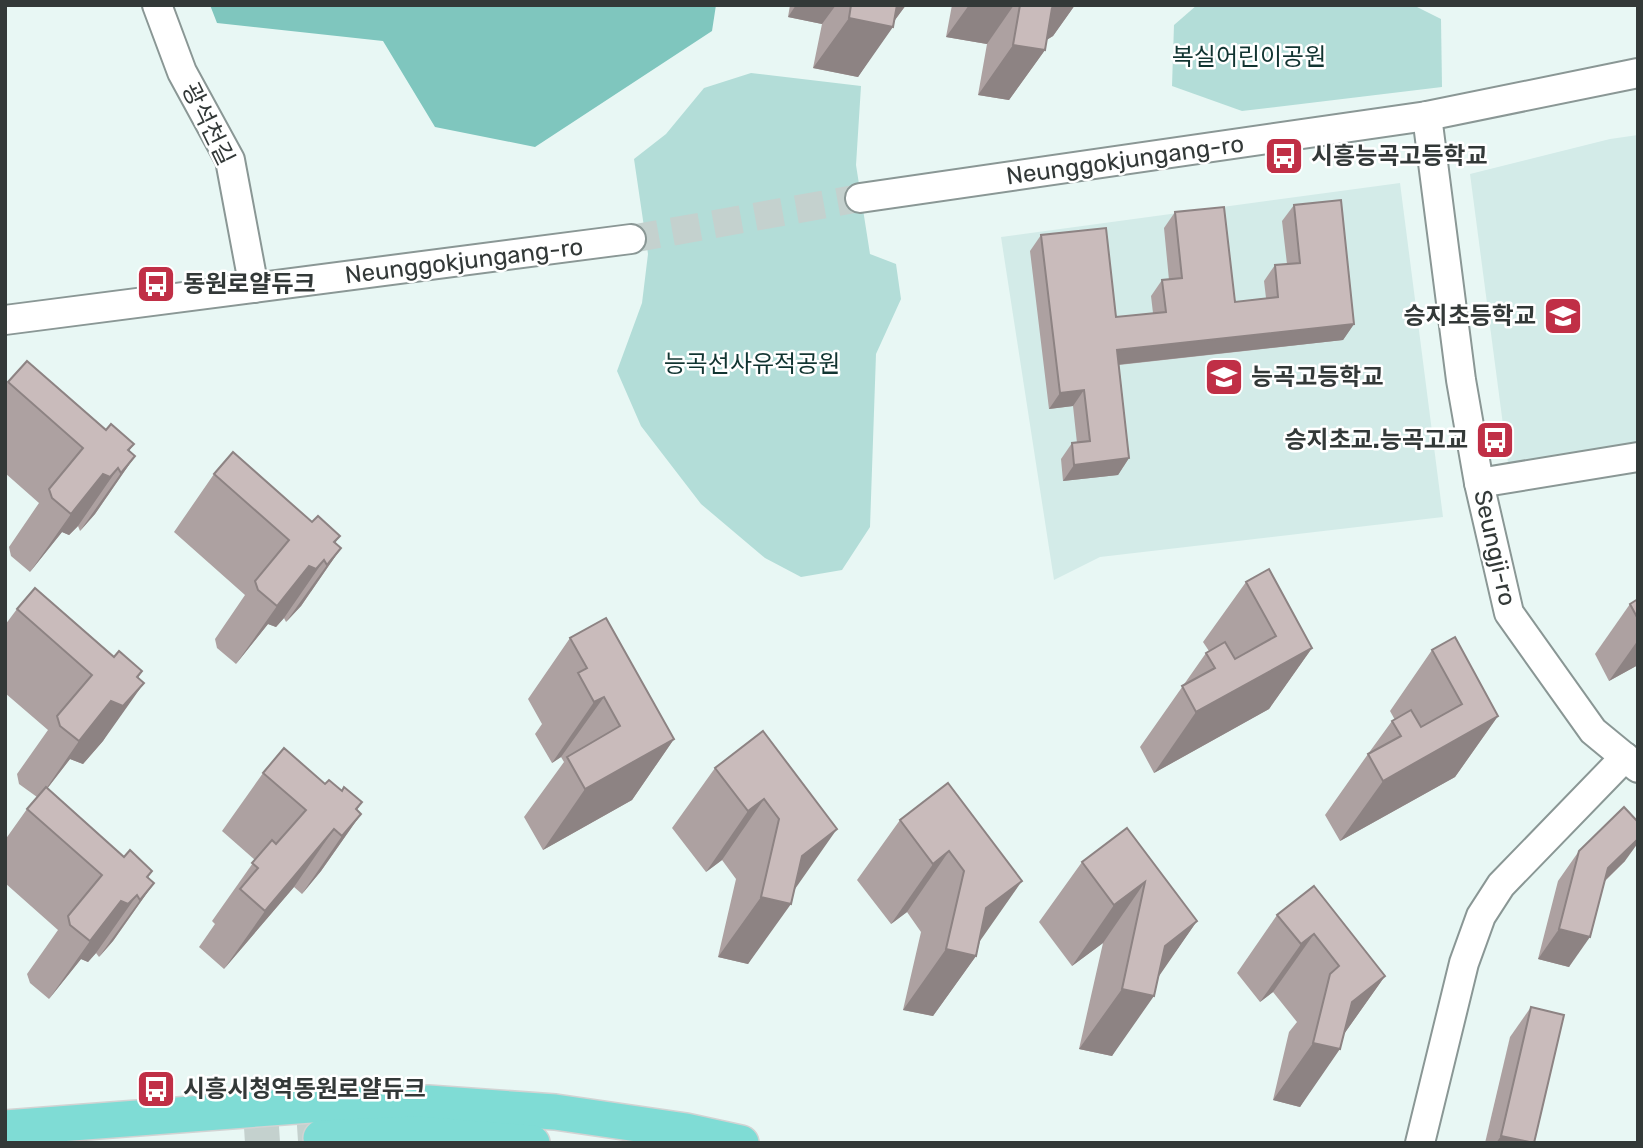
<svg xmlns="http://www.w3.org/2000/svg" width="1643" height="1148" font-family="Rubik,'Noto Sans KR',sans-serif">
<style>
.built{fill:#d3ebe8}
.green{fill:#b3ddd8}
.forest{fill:#7fc6be}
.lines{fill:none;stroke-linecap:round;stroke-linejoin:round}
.minor-tunnel{stroke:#c4d1ce;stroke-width:28;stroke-dasharray:28 14;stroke-linecap:butt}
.major-tunnel{stroke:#c4d1ce;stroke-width:35;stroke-dasharray:35 18;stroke-linecap:butt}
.minor-casing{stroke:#8a9795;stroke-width:32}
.major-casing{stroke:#d2d3d3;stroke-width:38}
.minor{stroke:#fff;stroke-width:28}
.major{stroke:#7fdcd5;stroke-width:35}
.wall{fill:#ada1a1}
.shaded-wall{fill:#8d8383}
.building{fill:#c9bbbb;stroke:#8d8383;stroke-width:2}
.labels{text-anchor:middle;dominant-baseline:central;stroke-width:5;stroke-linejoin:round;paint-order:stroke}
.park-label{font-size:24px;fill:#113431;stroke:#fff}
.street-label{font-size:24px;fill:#333938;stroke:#fff}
.poi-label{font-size:24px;font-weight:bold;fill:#333938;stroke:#fff;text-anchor:start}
</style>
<rect width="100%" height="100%" fill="#e8f7f4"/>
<g class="built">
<path d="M1638,135V457L1510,478L1470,174L1610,139Z"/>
<path d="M1400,183L1443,517L1100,557L1054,580L1001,237Z"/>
</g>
<g class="green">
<path d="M1197,5H1413L1441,19L1442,87L1242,111L1172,86L1174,25Z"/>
<path d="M751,73L861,86L856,165L870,254L896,264L901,299L876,354L870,527L842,570L801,577L765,558L701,504L641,426L617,371L642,303L648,254L634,159L666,134L704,88Z"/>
</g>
<path class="forest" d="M210,5H716L712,31L535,147L435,127L383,41L217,23Z"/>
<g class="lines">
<path class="minor-tunnel" d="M631,239L860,198"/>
<path class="major-tunnel" d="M245,1143L321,1138"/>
<g class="minor-casing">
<g id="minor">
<path d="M157,5L182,72L230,160L254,288"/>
<path d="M1427,116L1461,380L1479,483L1509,613L1593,731L1638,768"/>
<path d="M860,198L1427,116L1638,73"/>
<path d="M5,320L631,239"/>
<path d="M1479,483L1638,457"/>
<path d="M1420,1143L1464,963L1481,916L1501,885L1625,757"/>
</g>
</g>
<g class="major-casing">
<g id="major">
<path d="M5,1128L324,1104L428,1103L555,1112L686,1131L741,1143"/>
<path d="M321,1138L417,1134L532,1143"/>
</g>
</g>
<use href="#minor" class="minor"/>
<use href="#major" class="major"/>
</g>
<g class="wall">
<path d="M790,5H906L894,21L858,77L813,68L822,24L788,17Z"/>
<path d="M952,5H1075L1053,36L1046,40L1045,50L1009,100L978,95L987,44L946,37Z"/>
<path d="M1294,205L1354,324L1343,340L1119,365L1129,458L1118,475L1063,481L1061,459L1072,443H1077L1073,406L1049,409L1030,251L1041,235L1116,317L1153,313L1151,296L1162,280H1169L1164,228L1175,212L1235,302L1266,298L1264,281L1275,265L1287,264L1282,221Z"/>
<path d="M8,382L134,444L129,450L135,456L95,514L80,531L78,526L69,535L62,532L30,572L11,556L9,547L39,503L5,473V386Z"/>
<path d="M214,474L335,542L341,548L301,606L286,622L284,618L276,627L268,624L236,664L217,648L215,639L245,595L174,532Z"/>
<path d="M1246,582L1312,648L1269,709L1154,773L1140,747L1206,653L1209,651L1203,642Z"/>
<path d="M1638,599V665L1609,681L1595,654L1630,604Z"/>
<path d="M17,609L142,671L103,741L83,764L70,759L47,789L124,857L152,871L148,877L154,883L113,941L99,957L96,953L88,962L81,959L49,999L30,983L27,974L58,930L5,883V840L27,809L37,797L19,784L17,774L48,730L5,693V625Z"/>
<path d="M570,638L674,739L632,800L543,850L524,817L564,762L561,757L552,763L535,734L542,724L528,699Z"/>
<path d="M1432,650L1498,716L1455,777L1340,841L1325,815L1368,754L1392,721L1395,720L1390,711Z"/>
<path d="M763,731L794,890L748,964L718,957L736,879L722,860L706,872L672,828L715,768Z"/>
<path d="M263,773L325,784L342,791L362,802L357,810L361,814L321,871L302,894L294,887L224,969L199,947L215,924L212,921L255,860L222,831Z"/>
<path d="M948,783L980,941L976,956L933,1016L903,1010L921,932L907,912L891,924L857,880L900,820Z"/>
<path d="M1127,828L1197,921L1158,976L1112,1056L1079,1049L1103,943L1072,966L1039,922L1082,862Z"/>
<path d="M1579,851L1625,861L1605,881L1569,967L1538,959L1558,881Z"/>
<path d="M1314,886L1385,976L1344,1034L1300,1107L1273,1100L1289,1032L1297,1022L1273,992L1260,1002L1237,973L1277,915Z"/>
<path d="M1531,1007L1534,1143H1485L1510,1037Z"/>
</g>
<g class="shaded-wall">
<path d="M796,5H836L822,24L788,17Z"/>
<path d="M887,5H906L895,20L886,25L893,27L858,77L813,68L849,18Z"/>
<path d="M969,5H1014L987,44L946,37Z"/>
<path d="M1057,5H1075L1053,36L1034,48L1045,50L1009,100L978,95L1013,45L1052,8Z"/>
<path d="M1354,324L1343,340L1106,366L1117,350Z"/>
<path d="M1084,390L1073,406L1049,409L1060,393Z"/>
<path d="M134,444L111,476L118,468L78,526L69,535L62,532L30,572L71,514L103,474Z"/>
<path d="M135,456L95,514L80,531L121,473Z"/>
<path d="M1129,458L1118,475L1063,481L1074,465Z"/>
<path d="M340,536L318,567L324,560L284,618L276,627L268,624L236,664L277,606L309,566Z"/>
<path d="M341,548L301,606L286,622L327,565Z"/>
<path d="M1638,640V665L1609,681Z"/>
<path d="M1312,648L1269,709L1154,773L1196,712Z"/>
<path d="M142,671L119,704L144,683L103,741L83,764L70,759L39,799L79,741L111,701Z"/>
<path d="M604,697L561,757L552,763L594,702Z"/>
<path d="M1498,716L1455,777L1340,841L1383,781Z"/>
<path d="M674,739L632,800L543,850L585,789Z"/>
<path d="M764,799L722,860L706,872L748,811Z"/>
<path d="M361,814L321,871L302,894L342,836Z"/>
<path d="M334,829L294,887L224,969L265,911Z"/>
<path d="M837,829L795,889L779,901L791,904L748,964L718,957L761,897L802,856Z"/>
<path d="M1638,839V843L1625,861L1587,898L1608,868Z"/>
<path d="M949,851L907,912L891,924L933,864Z"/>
<path d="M152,871L131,901L137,895L96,953L88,962L81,959L49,999L90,941L121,901Z"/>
<path d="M1022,881L980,941L964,953L976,956L933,1016L903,1010L946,949L986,908Z"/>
<path d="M1145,882L1103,943L1072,966L1114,905Z"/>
<path d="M154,883L113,941L99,957L140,900Z"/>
<path d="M1197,921L1155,982L1154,996L1112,1056L1079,1049L1122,989L1165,946Z"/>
<path d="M1559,929L1590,937L1569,967L1538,959Z"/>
<path d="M1314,934L1273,992L1260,1002L1301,944Z"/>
<path d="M1385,976L1344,1034L1340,1049L1300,1107L1273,1100L1313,1043L1352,1002Z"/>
<path d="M1501,1136L1531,1143H1496Z"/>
</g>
<g class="building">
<path d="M851,5H897L893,27L849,18Z"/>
<path d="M1020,5H1057L1052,8L1045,50L1013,45Z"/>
<path d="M1341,200L1354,324L1117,350L1129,458L1074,465L1072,443L1090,441L1084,390L1060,393L1041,235L1106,228L1116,317L1166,312L1162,280L1182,278L1175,212L1224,207L1235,302L1278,297L1275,265L1300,263L1294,205Z"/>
<path d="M27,361L106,430L111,424L134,444L128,450L135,456L121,473L118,468L110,477L103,474L71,514L52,498L49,489L83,448L8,382Z"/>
<path d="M233,452L312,522L318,516L340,536L334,542L341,548L327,565L324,560L316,569L309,566L277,606L258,590L255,581L289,540L214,474Z"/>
<path d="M1269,569L1312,648L1196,712L1182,686L1215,668L1206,653L1225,642L1235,659L1276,636L1246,582Z"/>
<path d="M35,588L114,657L119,651L142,671L137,677L144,683L123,706L111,701L79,741L60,726L57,716L92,675L17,609Z"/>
<path d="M1638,599V619L1630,604Z"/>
<path d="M606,618L674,739L585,789L567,757L620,726L604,697L594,702L578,673L587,668L570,638Z"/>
<path d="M1455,637L1498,716L1383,781L1368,754L1401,736L1392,721L1411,710L1421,727L1462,704L1432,650Z"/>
<path d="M763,731L837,829L802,856L791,904L761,897L779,819L764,799L748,811L715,768Z"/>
<path d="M284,748L325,784L329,780L342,791L344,787L362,802L356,809L361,814L342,836L334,829L265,911L240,889L258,868L252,863L272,840L276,844L306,810L263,773Z"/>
<path d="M948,783L1022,881L986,908L976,956L946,949L964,871L949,851L933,864L900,820Z"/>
<path d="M46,787L124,857L130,850L152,871L147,877L154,883L140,900L137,895L128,904L121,901L90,941L70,925L68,916L102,875L27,809Z"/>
<path d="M1624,807L1638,822V839L1608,868L1590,937L1559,929L1579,851Z"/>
<path d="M1127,828L1197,921L1165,946L1154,996L1122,989L1145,882L1114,905L1082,862Z"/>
<path d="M1314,886L1385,976L1352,1002L1340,1049L1313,1043L1330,974L1339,966L1314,934L1301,944L1277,915Z"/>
<path d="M1531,1007L1564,1015L1534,1143L1501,1136Z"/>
</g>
<defs>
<g id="bus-square" transform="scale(2.0125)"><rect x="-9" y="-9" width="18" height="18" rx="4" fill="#c02f46" stroke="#fff"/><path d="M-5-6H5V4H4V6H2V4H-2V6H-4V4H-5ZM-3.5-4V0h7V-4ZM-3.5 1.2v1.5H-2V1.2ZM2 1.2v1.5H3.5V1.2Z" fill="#fff"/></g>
<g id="school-square" transform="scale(2.0125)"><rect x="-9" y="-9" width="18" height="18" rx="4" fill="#c02f46" stroke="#fff"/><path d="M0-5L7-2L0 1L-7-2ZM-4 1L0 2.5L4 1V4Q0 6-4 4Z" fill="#fff"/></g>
</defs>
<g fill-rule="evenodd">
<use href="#bus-square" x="1284" y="156"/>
<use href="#bus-square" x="156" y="284"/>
<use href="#school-square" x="1563" y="316"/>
<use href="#school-square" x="1224" y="377"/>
<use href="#bus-square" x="1495" y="440"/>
<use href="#bus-square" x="156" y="1089"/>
</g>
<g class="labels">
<g class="park-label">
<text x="1249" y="57">복실어린이공원</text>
<text x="752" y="364">능곡선사유적공원</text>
</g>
<g class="street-label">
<text transform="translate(208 124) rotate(64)">광석천길</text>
<text transform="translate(1125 160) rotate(-8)">Neunggokjungang-ro</text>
<text transform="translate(464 261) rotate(-7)">Neunggokjungang-ro</text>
<text transform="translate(1495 548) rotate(77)">Seungji-ro</text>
</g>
<g class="poi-label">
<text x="1311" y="156">시흥능곡고등학교</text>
<text x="183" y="284">동원로얄듀크</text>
<text x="1536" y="316" text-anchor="end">승지초등학교</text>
<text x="1251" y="377">능곡고등학교</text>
<text x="1468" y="440" text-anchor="end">승지초교.능곡고교</text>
<text x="183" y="1089">시흥시청역동원로얄듀크</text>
</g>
</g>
<rect width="1643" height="1148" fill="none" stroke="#333938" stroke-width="14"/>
</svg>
